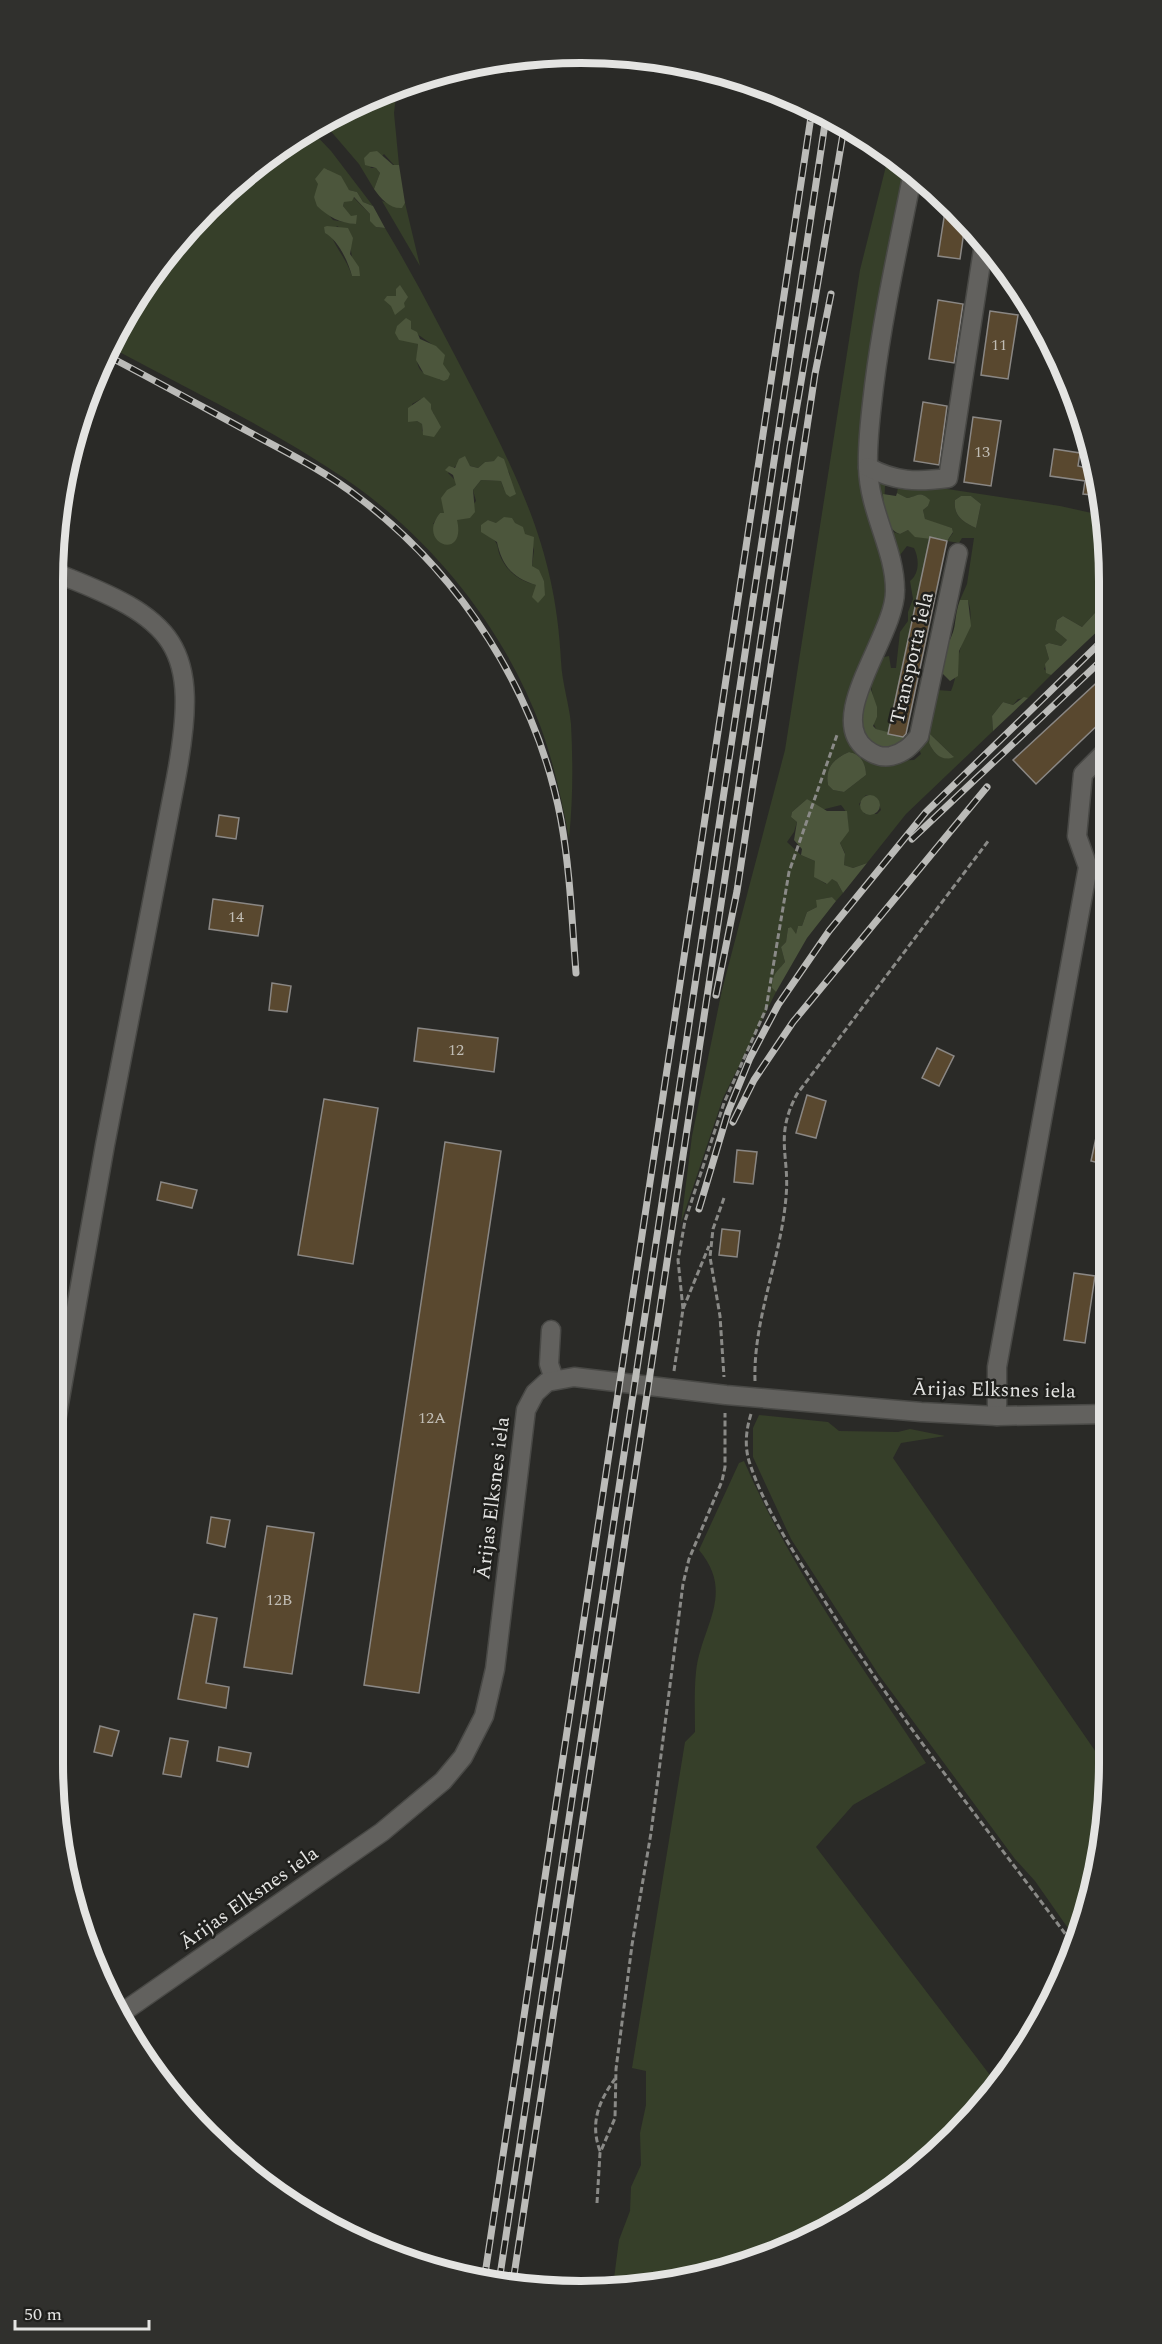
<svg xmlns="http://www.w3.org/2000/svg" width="1162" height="2344" font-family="Spectral,serif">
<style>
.green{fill:#363f29;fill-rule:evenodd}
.forest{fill:#4c563c}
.building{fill:#59482f;stroke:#8a8784;stroke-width:1.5}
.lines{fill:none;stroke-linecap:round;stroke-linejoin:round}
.minor-casing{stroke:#494946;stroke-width:21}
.path{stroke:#8a8a87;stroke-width:3;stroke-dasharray:6 3;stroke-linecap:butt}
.minor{stroke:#62615e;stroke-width:18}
.rail-casing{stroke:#bbbbb8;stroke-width:7}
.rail{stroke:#20201d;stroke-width:4.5;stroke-dasharray:14;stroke-linecap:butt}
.labels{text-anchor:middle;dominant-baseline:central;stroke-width:5;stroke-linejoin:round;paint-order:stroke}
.number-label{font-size:16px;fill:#c1bdb5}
.street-label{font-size:20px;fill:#e4e4e2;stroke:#20201d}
.rim{fill:none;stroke:#e4e4e2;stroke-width:8}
</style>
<rect width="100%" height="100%" fill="#2a2a27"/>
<g class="green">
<path d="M397,87L394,113L399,165H394L384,154L370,168H376L380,173L374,189L359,164L323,122L379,93Z"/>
<path d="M310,129L331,151L373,206L363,202L357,192L349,190L327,169L314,197L333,220L356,224L343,206L344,202L353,197L370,214L376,227L385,228C417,281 445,337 474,392C522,485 556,555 561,661C562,683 569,703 571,724C573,762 573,801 569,838C562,801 554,764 541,728C505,629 431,537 344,478C270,428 188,389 110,347C121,327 130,304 143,286C187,225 244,165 310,129ZM337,226L349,234C350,249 354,261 352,276C347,260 337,250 331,235ZM401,325C412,330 436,346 444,355L440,380C435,375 433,376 427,374C414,370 417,355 418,344L406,339ZM421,399L434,414L422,432V424L417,421L412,404ZM494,461L509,472L512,487L504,489L501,481L481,480L473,490L476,501L463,517L433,524L440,513L444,514L456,486V481L448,473L459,463L478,468L485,462ZM488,520L530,537L534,550L532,566L544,581L543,586C523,584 506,573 499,553C497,545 498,542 490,537Z"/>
<path d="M889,154L909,168L876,338L863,443L868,506L889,573L888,606L878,638L853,690L847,720L854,742L868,757L889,761L914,760L921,754L919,749L931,718L936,690L951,691C958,675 955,665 960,650C966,631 975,621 968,601L960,600L967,584L974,538H962L959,543L947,541L953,533L952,528L925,520L923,510L928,506L929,500C921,490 918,496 907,498L897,493L898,487L885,486L884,508L893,532L900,534L908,530L915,536L930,537L888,734L876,729L873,722L877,717L871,686L869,685L862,693L880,658L889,656L891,668H896L900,632L908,621V612L913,599L910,581C920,573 919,558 914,548L907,546L900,555C887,530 876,507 875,478L1060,506L1105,516V602L1082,627L1063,616L1057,620L1055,630L1067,640L1061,646L1049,643L1045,645L1049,659L1044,669L1051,675L1028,698L1018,699L1013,705L1003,702L992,716L993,731L906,814L867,863L853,868L844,865L845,853L840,843C848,830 852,817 841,805L821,810L807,799L792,812L791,817L797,822L794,832L787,842L801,855L815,861V877L826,884L831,878L837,882L843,893L836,901L832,897L817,900V907L807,912L802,926H798L796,934L794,935L791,927L788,928L786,942L781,947L785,962C778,971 772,974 772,988L776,992L723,1098L681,1223L692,1136L722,990L785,750L860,270ZM961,496H971L981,504L976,528C963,522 953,516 955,500ZM930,734L953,756V757C942,761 934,754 929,743ZM849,752C861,754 866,764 866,775L844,792L833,790L828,785C825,768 833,759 849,752ZM866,795L877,798L881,810L877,814H865L859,804Z"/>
<path d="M382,201L402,207L405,203L420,266Z"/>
<path d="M759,1415L828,1422L839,1431L898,1432L910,1429L945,1436L901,1443L893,1458L1109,1771L1099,1866L1077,1941L1035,1881L1015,1859L879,1675L791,1539L753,1457V1428Z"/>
<path d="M744,1461C791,1570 861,1664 926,1763L853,1805L816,1847L996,2083L978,2112L903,2182L815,2237L650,2287L613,2286L619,2240L630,2211L631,2187L641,2165L640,2133L646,2105V2071L632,2068L685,1742L695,1732C695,1712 694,1692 696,1672C701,1626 736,1594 699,1550L739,1463Z"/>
</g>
<g class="forest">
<path d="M377,151L393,165H399L405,203L402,208C390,209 381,199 374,189L380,173L376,168L365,165L364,158L370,152Z"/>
<path d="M324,168L341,176L349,190L357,192L363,202L373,206L385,228L376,227L370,221V214L354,197L352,201L344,202L343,206L351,216L357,215L356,224C339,223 329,217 317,206L314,197L318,184L315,179Z"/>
<path d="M327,226L348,228L353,238L350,254L359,267L360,276H352C348,261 338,240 325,233L324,227Z"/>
<path d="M400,285L408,297L404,303L405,307L395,315L391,306L384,300L387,296H396V289Z"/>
<path d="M406,318L411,321V329L417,332L420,339L436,346L445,355L443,364L450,374L448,379L444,381L424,374L416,360L418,344L399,340L395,333L397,326Z"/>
<path d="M424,397L431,404V409L441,427L434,437L423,435L422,424L417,421L408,422V408Z"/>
<path d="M465,456L470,466L478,468L485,462L494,461L498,456L504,459L516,494L510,497L506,494L501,481L481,480L473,490L475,512L470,518L457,520C467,562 415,544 440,513H444L441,498L447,490L456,485L453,475L445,470L449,466L455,468L459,459Z"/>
<path d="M897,493L907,498C918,496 920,490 930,500L928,506L923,510L925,519L952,528L953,532L947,541L915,537L908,530L900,534C885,530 884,507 883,494L896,496Z"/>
<path d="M961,496H971L981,504L976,528C963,522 953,516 955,500Z"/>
<path d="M504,517L512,518L515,523L523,527L525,534L534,537L532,566L539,570L544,581L545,595L538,603L532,597L536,585C513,578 502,566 497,542L481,532V525L488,520L496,523Z"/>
<path d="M960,600H968L971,626L959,651L958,676L950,681L942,673C940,651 953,641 955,623C956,615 957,608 960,600Z"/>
<path d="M1105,602V624L1051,675L1046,673L1045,664L1049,659L1045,645L1049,643L1061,646L1067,640L1055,630L1057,620L1063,616L1082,627Z"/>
<path d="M869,684L877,707V717L873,726L876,729L906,737L903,743L886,749L875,747L862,729V693Z"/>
<path d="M1024,697L1028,698L993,731L992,716L1003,702L1013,705Z"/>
<path d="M930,734L954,757C942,762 934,754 929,743Z"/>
<path d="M849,752C861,754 866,764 866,775L844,792L833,790L828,785C825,768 833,759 849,752Z"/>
<circle cx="870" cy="805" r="10"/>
<path d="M807,799L827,811H847L849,831L840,843L845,854L844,865L853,868L867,863L843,893L837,882L832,879L827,884L814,877L815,861L801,855L802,849L794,840L797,822L791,817L792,812Z"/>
<path d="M832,897L836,901L807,938L776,992L772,988C772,973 778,971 785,962L781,947L786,942L788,928L791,927L796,934L798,926H802L807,912L817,907L816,900Z"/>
</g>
<g class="building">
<path d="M946,205L965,224L960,259L938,256Z"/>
<path d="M938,300L963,304L954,363L929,359Z"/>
<path d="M990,311L1018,315L1008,379L981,375Z"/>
<path d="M923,402L947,406L939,465L914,461Z"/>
<path d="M973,417L1001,421L991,486L964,482Z"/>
<path d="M1054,449L1080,453L1078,466L1087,468L1089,454L1101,496L1083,494L1085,481L1050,476Z"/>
<path d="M930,537L947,541L906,734L903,737L888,734Z"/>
<path d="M1106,674V717L1036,784L1013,760Z"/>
<path d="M219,815L239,818L236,839L216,836Z"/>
<path d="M213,899L263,906L258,936L209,929Z"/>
<path d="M272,983L291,986L287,1012L269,1010Z"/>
<path d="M418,1028L498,1038L494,1072L414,1061Z"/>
<path d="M937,1048L954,1056L939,1086L922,1078Z"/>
<path d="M807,1095L826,1101L816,1138L796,1133Z"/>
<path d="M324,1099L378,1108L353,1264L298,1255Z"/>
<path d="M1101,1114L1107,1115V1165L1091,1161Z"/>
<path d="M445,1142L501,1151L419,1693L364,1685Z"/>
<path d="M737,1150L757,1152L753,1184L734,1182Z"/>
<path d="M161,1182L197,1190L192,1208L157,1200Z"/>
<path d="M722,1229L740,1231L737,1257L719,1255Z"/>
<path d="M1074,1273L1095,1276L1085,1343L1064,1340Z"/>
<path d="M211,1517L230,1520L225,1547L207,1543Z"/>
<path d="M267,1526L314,1533L292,1674L244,1667Z"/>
<path d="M194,1614L217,1618L206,1683L229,1687L226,1708L178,1699Z"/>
<path d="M100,1726L119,1731L112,1756L94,1752Z"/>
<path d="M170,1738L188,1741L181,1777L163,1774Z"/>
<path d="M219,1747L251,1753L248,1767L217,1761Z"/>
</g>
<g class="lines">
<g class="minor-casing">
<g id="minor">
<path d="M913,172C899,243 883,314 874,386C871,413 867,440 868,467C869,512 895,549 895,590C896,635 824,717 866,749C874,755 881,758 891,756C904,753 911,746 919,736L958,553"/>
<path d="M868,467C895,482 917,482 948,478L984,243"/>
<path d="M551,1330L549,1364L554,1379"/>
<path d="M997,1416V1367L1088,867L1077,836L1083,774L1106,751"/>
<path d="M53,1438L105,1145L176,778C201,644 177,619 53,572"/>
<path d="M123,2012L382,1832L443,1781L463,1757L484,1716L495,1669L526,1410L535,1393L547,1382L574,1377L726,1395L921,1412L997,1416L1108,1414"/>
</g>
</g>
<g class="path">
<path d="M724,1198L713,1229L710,1257L720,1316L724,1377"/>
<path d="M683,1309L678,1260L685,1221L724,1103L766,1009L789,872L837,735"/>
<path d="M674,1371L683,1309L709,1246"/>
<path d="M755,1381C753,1319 781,1259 786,1197C790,1156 774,1137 797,1094L989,840"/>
<path d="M751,1414C746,1430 744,1447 750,1464C766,1512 797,1557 824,1600C900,1721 990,1832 1075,1947"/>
<path d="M600,2151C590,2124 598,2102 615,2079"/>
<path d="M597,2203L600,2153L615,2118L616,2069L632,1945L651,1833L683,1584L689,1559L722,1481L725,1467V1413"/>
</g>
<use href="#minor" class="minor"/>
<g class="rail-casing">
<g id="rail">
<path d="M106,355C154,380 201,406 249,432C286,452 325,471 358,497C461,574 537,693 561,820C570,870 572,922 576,973"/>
<path d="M912,839L1105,657"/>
<path d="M716,995L737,891L815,374L831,294"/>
<path d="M733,1122L754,1080L793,1022L987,787"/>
<path d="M699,1209L728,1112L750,1058L778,1005L829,931L926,812L1105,638"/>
<path d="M484,2281L812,110"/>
<path d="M499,2282L826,117"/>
<path d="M513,2282L790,447L844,128"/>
</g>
</g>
<use href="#rail" class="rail"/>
</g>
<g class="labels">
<g class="number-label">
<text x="999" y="345">11</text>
<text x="982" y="452">13</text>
<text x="236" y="917">14</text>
<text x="456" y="1050">12</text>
<text x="432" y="1418">12A</text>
<text x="279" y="1600">12B</text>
</g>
<g class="street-label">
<text transform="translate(912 658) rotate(-77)">Transporta iela</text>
<text transform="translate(994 1390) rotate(1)">Ārijas Elksnes iela</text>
<text transform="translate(493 1498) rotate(-83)">Ārijas Elksnes iela</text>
<text transform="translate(249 1898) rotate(-35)">Ārijas Elksnes iela</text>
</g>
</g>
<path d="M0 0H1162V2344H0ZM581 63H581A518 518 0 0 1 1099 581V1763A518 518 0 0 1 581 2281H581A518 518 0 0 1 63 1763V581A518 518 0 0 1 581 63Z" fill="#30302d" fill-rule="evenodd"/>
<path class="rim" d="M581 63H581A518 518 0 0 1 1099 581V1763A518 518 0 0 1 581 2281H581A518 518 0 0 1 63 1763V581A518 518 0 0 1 581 63Z"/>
<path d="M15 2320v9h134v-9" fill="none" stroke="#e4e4e2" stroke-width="3"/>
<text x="24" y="2320" font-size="18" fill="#e4e4e2" stroke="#20201d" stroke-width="4.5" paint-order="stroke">50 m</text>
</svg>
